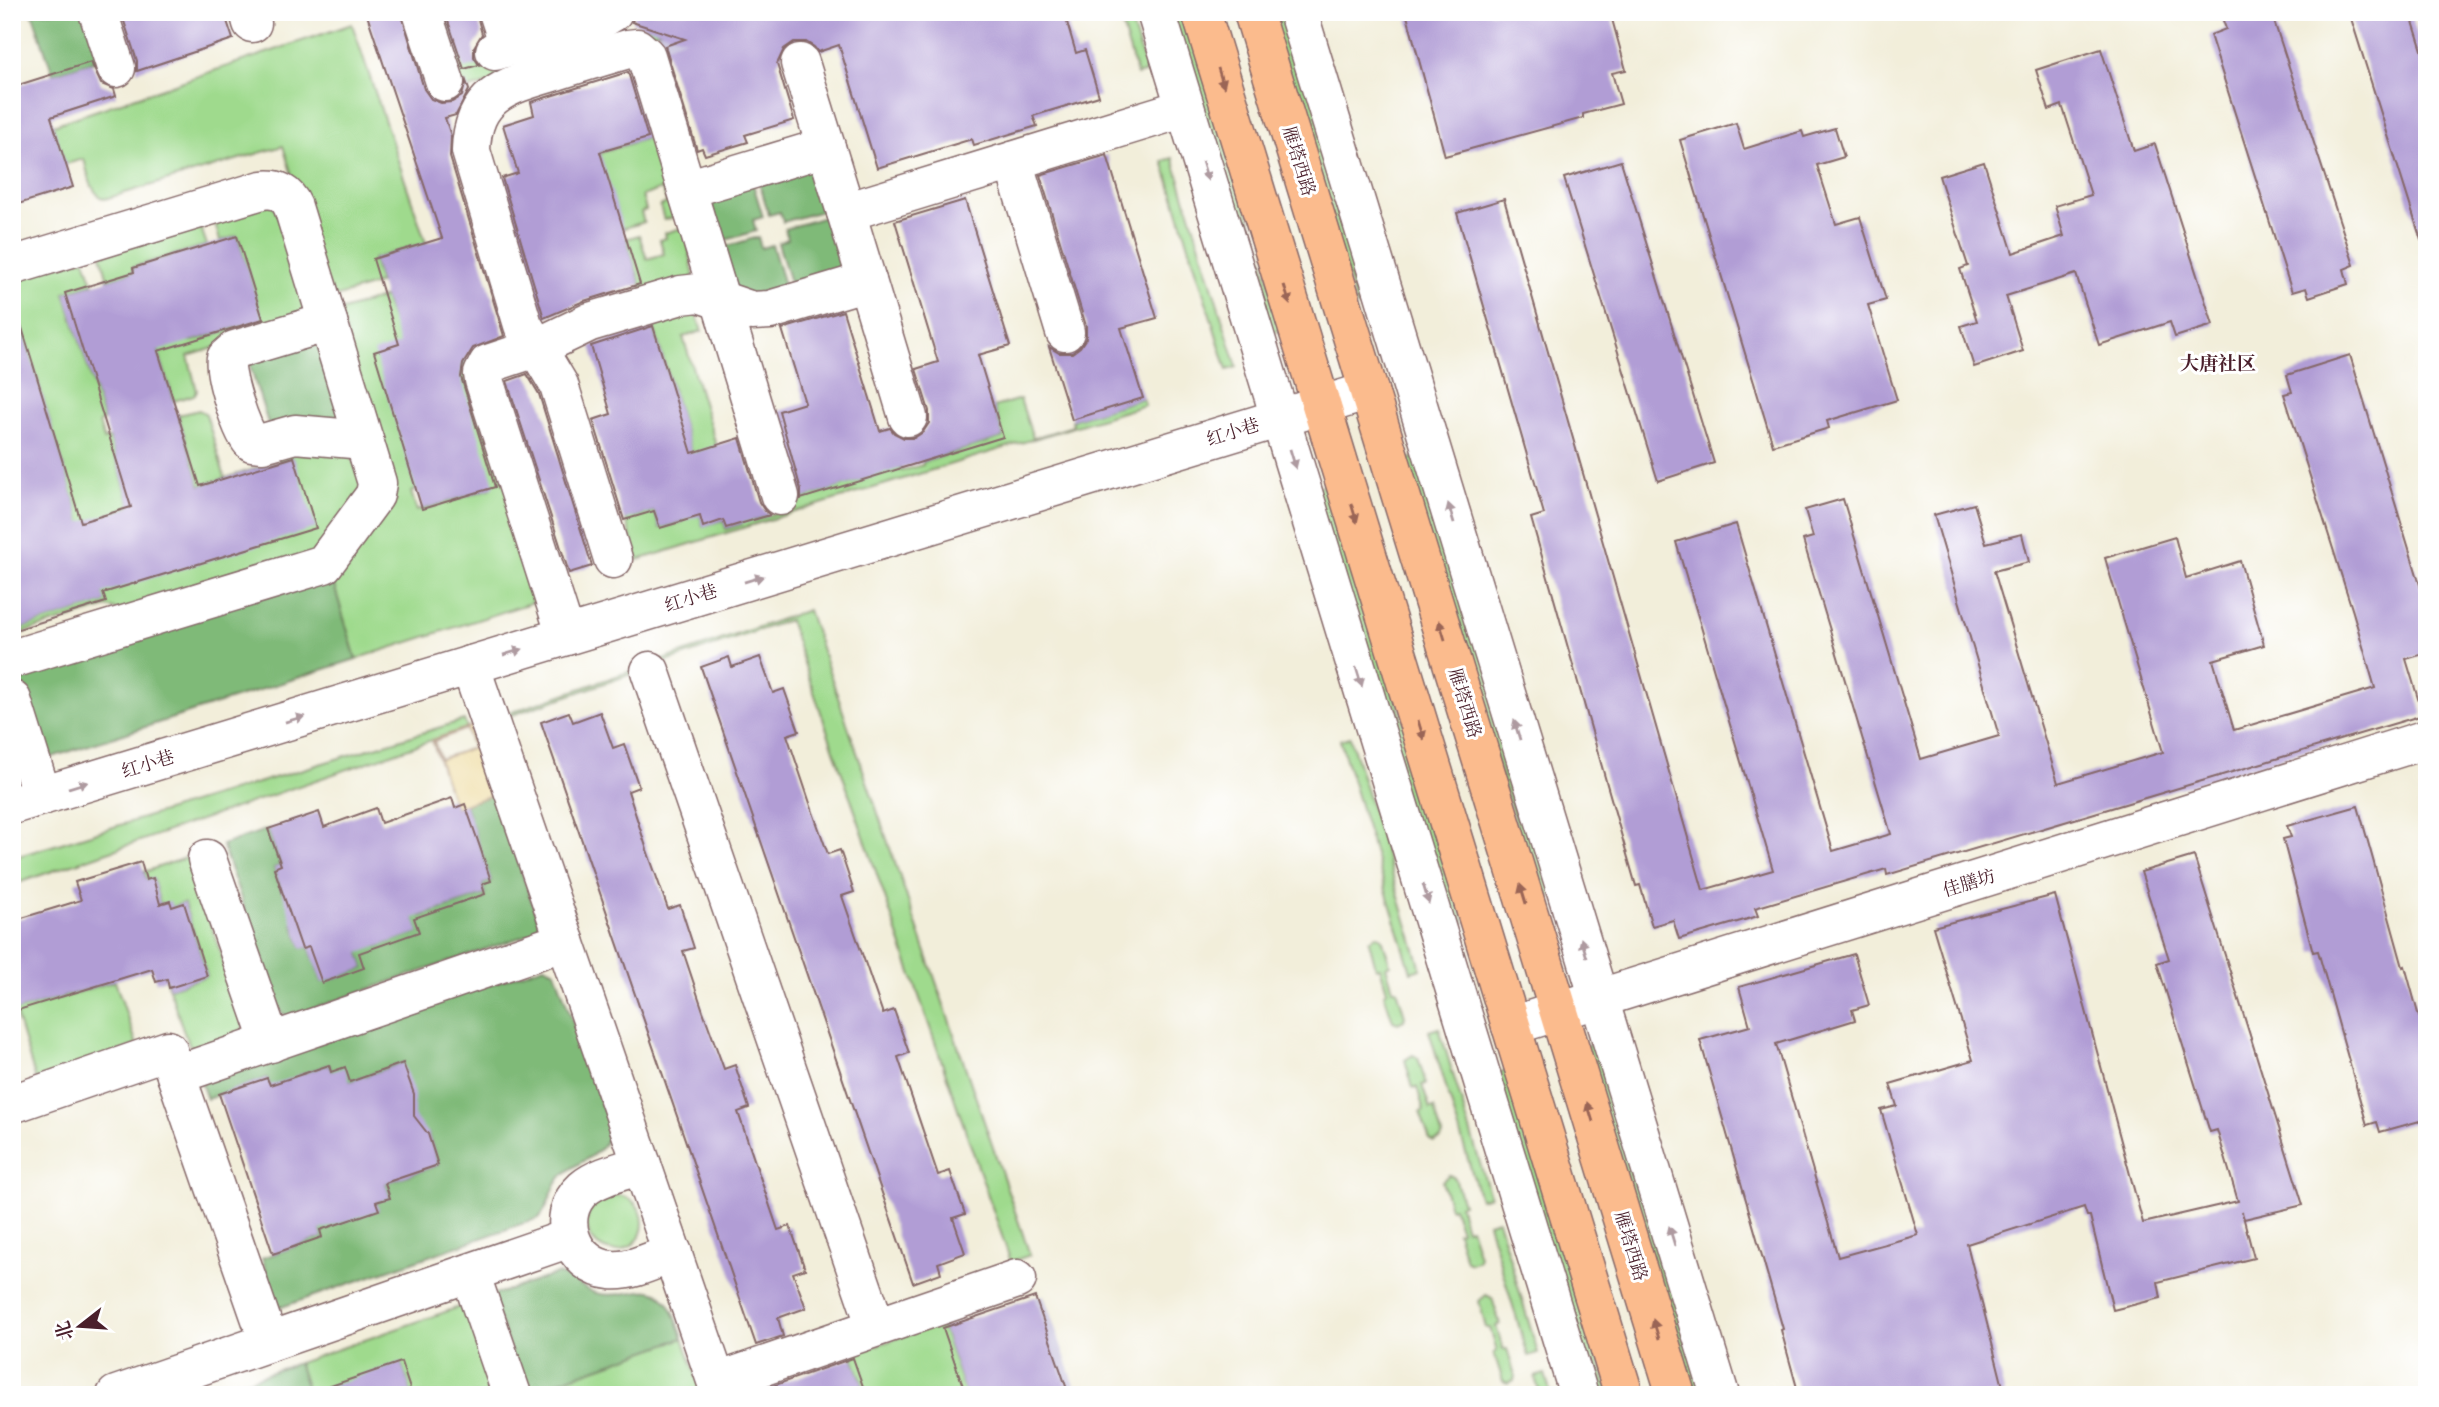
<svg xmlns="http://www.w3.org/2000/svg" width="2439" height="1407" font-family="'Libre Caslon Text','Noto Serif SC',serif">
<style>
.industrial{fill:#c5c0da}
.green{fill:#9fda8d;stroke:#747c5c;stroke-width:2;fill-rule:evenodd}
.forest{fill:#7fba78;stroke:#646c52;stroke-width:2}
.sand{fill:#eeda9e;stroke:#9c7c64;stroke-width:2;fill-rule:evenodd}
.building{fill:#b19dd5}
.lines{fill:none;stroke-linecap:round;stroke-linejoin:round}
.minor-casing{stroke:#856768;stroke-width:41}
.major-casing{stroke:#856768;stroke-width:41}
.minor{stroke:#fff;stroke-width:38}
.major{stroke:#fbbb8d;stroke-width:38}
.oneway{fill:#9a6557}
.oneway2{fill:#ae9aa0}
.labels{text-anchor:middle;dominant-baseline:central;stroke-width:6;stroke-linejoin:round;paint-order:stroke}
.street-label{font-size:18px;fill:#4a1f2b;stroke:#fff}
.neighbourhood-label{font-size:19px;font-weight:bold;fill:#4a1f2b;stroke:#fff}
</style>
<rect width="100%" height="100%" fill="#fff"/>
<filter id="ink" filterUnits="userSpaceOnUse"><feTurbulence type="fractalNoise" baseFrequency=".0143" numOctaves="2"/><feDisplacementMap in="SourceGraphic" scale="14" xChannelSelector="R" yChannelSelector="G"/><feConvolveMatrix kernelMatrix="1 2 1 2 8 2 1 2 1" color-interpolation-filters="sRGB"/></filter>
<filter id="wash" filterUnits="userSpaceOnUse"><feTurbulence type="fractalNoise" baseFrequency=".00686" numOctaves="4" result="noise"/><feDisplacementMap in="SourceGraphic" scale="28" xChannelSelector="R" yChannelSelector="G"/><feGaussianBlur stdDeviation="1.57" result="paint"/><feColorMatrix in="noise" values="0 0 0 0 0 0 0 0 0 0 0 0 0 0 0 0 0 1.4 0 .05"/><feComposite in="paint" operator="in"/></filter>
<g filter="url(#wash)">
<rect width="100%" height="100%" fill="#f2eeda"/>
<g class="industrial">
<path d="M721,12L750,19L661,47L657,32Z"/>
<path d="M1044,1295L1078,1395H1069L1035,1297Z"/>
</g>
<g class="green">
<path d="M437,12H451L473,60L482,63L498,60L502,71L696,12H721L463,91Z"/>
<path d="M514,12H585L526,24Z"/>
<path d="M1118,12H1128L1147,72L1137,75Z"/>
<path d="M1164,12H1187L1284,329L1263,336Z"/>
<path d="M1267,12H1290L1378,301L1357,307Z"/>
<path d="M352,24L546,598L356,659L330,572L389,491L340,311L384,297L392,319L434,306L416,246L373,259L380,283L335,297L322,273L283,146L105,199C90,194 88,173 84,159L66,164L12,139ZM492,488L417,511L411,492L416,490Z"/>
<path d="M657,135L682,215L664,220L660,206L667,203L662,189L642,196L646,210L641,212L644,222L615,231L600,153Z"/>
<path d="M1173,158L1237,367L1227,370L1163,161Z"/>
<path d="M273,203L311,307L295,323L188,356L197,391L194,395L174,401L154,338L193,341L262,319L237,236L220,241L214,220Z"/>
<path d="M200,225L207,245L133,267L134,272L108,280L101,255Z"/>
<path d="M685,227L694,277L644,295L626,239L639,235L647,259L664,254L660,240L666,238L665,233Z"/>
<path d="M85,259L93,284L65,293L104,420L99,423L104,440L110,438L131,507L120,511L293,457L280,461L275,447L345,446L365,485L318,554L127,613L107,607L12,636V631L105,602L15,307H12V276Z"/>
<path d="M695,311L702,331L683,337L721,461L696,468L650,315Z"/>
<path d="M1143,398L1145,405L638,560L613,476L620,474L633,517L654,511L660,528L682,522L698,509L703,526L723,520L726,529L742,524L740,515L755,520L776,513L775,507L867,478L898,463L901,471L923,465V462L1003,437L994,407L1020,399L1033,438L1073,426L1072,420Z"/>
<path d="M199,410L206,414L225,478L200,486L178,415Z"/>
<path d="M1425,454L1559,893L1539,899L1404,461Z"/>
<path d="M1331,483L1465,922L1444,928L1310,489Z"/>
<path d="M808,610L1030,1255L1011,1262L789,620L506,717V714Z"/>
<path d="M464,720L467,728L12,885V858Z"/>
<path d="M1350,737L1421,969L1411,972L1340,740Z"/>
<path d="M188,857L244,1022L241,1034L195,1048L189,1044L185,1035L166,980L170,988L207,976L184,903L172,907L160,904L153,879L146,880L144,872Z"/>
<path d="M1376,935L1382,938L1390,964L1386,966L1393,989H1397L1405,1016L1404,1020L1398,1023L1393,1021L1384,993L1387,991L1380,967L1376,968L1369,941Z"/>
<path d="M115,981L137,1045L36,1080L15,1011Z"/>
<path d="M1439,1028L1490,1196L1480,1199L1429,1031Z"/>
<path d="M1604,1041L1712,1395H1690L1584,1047Z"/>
<path d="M1413,1055L1418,1058L1426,1084L1422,1085L1430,1109L1434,1108L1442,1135L1441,1139L1434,1142L1430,1140L1420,1112L1424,1111L1417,1087L1413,1088L1405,1060Z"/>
<path d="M1510,1069L1610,1395H1587L1489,1076Z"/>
<path d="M1449,1175L1455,1178L1463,1204L1459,1205L1466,1229L1470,1228L1479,1256L1478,1260L1471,1263L1466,1261L1457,1232L1461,1231L1453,1207L1450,1208L1442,1181Z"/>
<circle cx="615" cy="1223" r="28"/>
<path d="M1498,1220L1538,1353L1528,1356L1488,1223Z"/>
<path d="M1486,1295L1492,1298L1500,1324L1496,1326L1503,1349H1507L1515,1376L1514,1380L1508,1383L1503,1381L1494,1353L1497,1351L1490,1328H1486L1479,1301Z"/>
<path d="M468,1304L499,1395H412L401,1363L344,1395H309L298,1363Z"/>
<path d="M941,1323L966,1395H866L852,1354Z"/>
<path d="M683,1338L703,1395H620L619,1392L611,1395L525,1393Z"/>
<path d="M1545,1374L1551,1395H1540L1535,1377Z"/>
</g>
<g class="forest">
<path d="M32,12H88L103,58L53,74Z"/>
<path d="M818,164L832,208L783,222L780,212L769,215L759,182Z"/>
<path d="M753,184L763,217L753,220L756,231L716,243L703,199Z"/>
<path d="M834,214L843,265L836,272L791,286L778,243L788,239L785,229Z"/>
<path d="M758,237L761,248L772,245L785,288L739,297L718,249Z"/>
<path d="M317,338L345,417L271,433L247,356Z"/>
<path d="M330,572L356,659L40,761L12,670Z"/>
<path d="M495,794L539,923L536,932L288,1017L281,1012L222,845L268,829L281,865L274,868L282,892L301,922L293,924L302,948L309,947L322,982L364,968L354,938L378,946L418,932L410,907L421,916L485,894L482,884L491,881L465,804Z"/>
<path d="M544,966L555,971L609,1125C610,1155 581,1158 563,1175C550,1188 550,1207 539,1218L279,1308L262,1258L322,1237L312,1208L378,1210L376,1202L389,1197L385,1183L438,1165L428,1134L372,1138L403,1063L350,1082L331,1072L329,1065L300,1075L277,1107L267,1078L207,1099L201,1083Z"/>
<path d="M557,1274C571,1276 582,1289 596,1293C611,1297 625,1293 640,1291C669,1286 676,1318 683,1338L525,1393L491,1296Z"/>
<path d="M298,1363L309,1395H205Z"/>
</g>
<path class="sand" d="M472,726L495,794L455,808L432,740ZM466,729L473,748L440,759L434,741Z"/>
<g id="blocks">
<g class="building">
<path d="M121,12H224L233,39L137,71V61Z"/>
<path d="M366,12H401L424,89L431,99L441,103L452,102L462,96L466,81L469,90L456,115L445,118L451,136L450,157L504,336L473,348L463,364L461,377L495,487L422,509L374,352L399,344L373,259L442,238Z"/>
<path d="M445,12H476L482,34L474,47V57L479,65L464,69Z"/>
<path d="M635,12H1064L1076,53L1085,50L1099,96L1033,116L1037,126L974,145L972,139L877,168L839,45L818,52L814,47L806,42H794L784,49L777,64L794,120L745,135L748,142L705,155L702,148L697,150L665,46L685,39L632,22Z"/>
<path d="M1406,12H1610L1626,70L1612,73L1621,104L1583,114V118L1445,156Z"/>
<path d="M2220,12H2271L2354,265L2344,269L2348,284L2309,297L2306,288L2292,292L2210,35L2226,29Z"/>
<path d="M2349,12H2410L2427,66V239L2421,240Z"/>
<path d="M2101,49L2134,151L2155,144L2213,325L2175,337L2170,322L2099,345L2076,274L2006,296L2023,351L1974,367L1961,326L1977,321L1960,269L1968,266L1939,176L1984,162L2013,253L2064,236L2055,206L2091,195L2062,105L2049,110L2036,70Z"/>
<path d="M91,62L101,84L114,89L116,96L51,117L73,187L12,206V87Z"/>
<path d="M628,72L648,138L600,152L640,284L584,301L544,318L502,178L518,173L503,125L534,115L531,102Z"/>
<path d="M1736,123L1744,149L1802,131L1804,137L1835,128L1844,157L1817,165L1836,224L1860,217L1886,300L1868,305L1897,400L1827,421L1829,428L1773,445L1680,140Z"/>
<path d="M1107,155L1157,318L1121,328L1143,398L1072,420L1049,347L1059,353H1072L1080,347L1086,338V326L1040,175Z"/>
<path d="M1621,161L1714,463L1658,481L1564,178Z"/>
<path d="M1504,199L1703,890L1773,870L1676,542L1736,524L1833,851L1891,834L1803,540L1813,537L1805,510L1843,499L1921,759L1999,736L1934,515L1974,504L1986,543L2022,534L2029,562L1994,571L2058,783L2163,752L2105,558L2175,537L2186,578L2240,561L2264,645L2213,660L2234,730L2375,688L2353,612L2284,394L2292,392L2287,375L2350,355L2427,608V653L2406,659L2423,715L1887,875L1886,869L1755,908L1758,916L1679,939L1673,920L1652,926L1640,885L1636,886L1531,518L1544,514L1457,213Z"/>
<path d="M965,200L1010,346L978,355L1003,437L801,499V490L779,411L805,403L782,329L843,311L880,431L890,428L894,433L904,438H914L923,432L929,423V411L916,369L938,362L895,221Z"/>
<path d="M237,236L263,319L158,351L200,486L294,457L316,528L103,593L106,602L12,631V319L19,318L81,522L131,507L65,293L134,272L133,268Z"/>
<path d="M653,326L692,453L740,438L759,502L765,511L770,515L726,528L723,520L703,527L700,516L660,528L654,511L624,520L593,420L611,414L591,346Z"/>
<path d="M527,374L539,394L592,566L569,573L507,381Z"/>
<path d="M729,657L732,667L760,657L773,693L784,689L799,731L787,735L815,818L828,854L840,850L854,892L842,896L883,1014L894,1010L909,1053L898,1057L938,1175L950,1171L965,1214L953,1218L965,1253L938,1263L941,1273L913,1283L701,667Z"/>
<path d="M569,712L573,722L600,712L613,748L624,744L639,787L628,791L647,850L668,909L680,905L694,948L683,951L703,1011L724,1069L735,1065L749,1108L738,1112L778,1230L790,1226L805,1269L793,1273L806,1308L778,1318L783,1336L756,1345L541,722Z"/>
<path d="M452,798L455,808L465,804L481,850L491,881L482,884L485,894L414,918L419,932L359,953L364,968L322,983L309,947L302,949L274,868L281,865L268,829L319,812L324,827L376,808L381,823Z"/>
<path d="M2358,806L2403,967L2405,966L2419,1017L2422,1016L2427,1034V1119L2380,1132L2377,1122L2367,1125L2318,951L2313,952L2283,839L2291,837L2287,826Z"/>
<path d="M2194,856L2303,1205L2244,1219L2242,1212L2254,1258L2158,1282L2161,1298L2113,1310L2090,1216H2087L2084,1207L1967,1244L2005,1395H1799L1781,1330L1783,1329L1700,1040L1750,1026L1739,987L1854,954L1869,1005L1852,1010L1855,1020L1776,1044L1838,1257L1918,1235L1881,1110L1897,1106L1890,1084L1973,1060L1933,927L2055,895L2143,1223L2238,1201L2217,1130L2210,1132L2157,963L2169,959L2141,872Z"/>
<path d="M141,862L146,880L153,878L160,904L170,901L172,907L184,903L207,976L169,988L167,979L156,982L152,969L12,1012V921L81,900L75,882Z"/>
<path d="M403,1063L414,1094V1116L428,1134L438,1165L385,1183L390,1198L376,1202L379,1210L320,1230L322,1237L273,1254L219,1094L267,1078L270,1085L329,1065L331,1072L345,1067L350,1082Z"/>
<path d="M1035,1297L1069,1395H966L943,1328Z"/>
<path d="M853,1358L866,1395H747Z"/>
<path d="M401,1362L412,1395H319V1390Z"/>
</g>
</g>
</g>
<g filter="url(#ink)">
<use href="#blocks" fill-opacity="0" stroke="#856768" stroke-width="2"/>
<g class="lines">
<g class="minor-casing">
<g id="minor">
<path d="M98,12L116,68"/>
<path d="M249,12L252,23"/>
<path d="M422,12L445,82"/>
<path d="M498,12L509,46"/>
<path d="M1156,12L1579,1395"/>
<path d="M1298,12L1720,1395"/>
<path d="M495,51L603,18L613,12"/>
<path d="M800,63L846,212"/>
<path d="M1013,161L1065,332"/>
<path d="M687,189L826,147"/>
<path d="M12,266L262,190C277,188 287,193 293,207L377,483L375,495L324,564L12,659"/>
<path d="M867,281L908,417"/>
<path d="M328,322L235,350L226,358C222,370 242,434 252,442L263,443L295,434L364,440"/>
<path d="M613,559L559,385L523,325L471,151C472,93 509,85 556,71C580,63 604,56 628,49L637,48L646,56L780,496"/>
<path d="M566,636L484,380L483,374L488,364L536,348L590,322L681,295L699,293L752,311L770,310L867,281L846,212L1185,108"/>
<path d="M470,665L721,1395"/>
<path d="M650,671L876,1327"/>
<path d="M12,700L42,796"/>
<path d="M12,805L1369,391"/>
<path d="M207,859L271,1043"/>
<path d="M1511,1026L2427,739"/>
<path d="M12,1104L168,1050L176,1075"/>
<path d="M642,1165C624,1171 598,1176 583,1189C553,1216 572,1267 611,1270C631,1272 654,1260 673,1253"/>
<path d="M470,1273L512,1395"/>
<path d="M269,1342L176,1075L565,941"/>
<path d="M717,1382L1017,1279"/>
<path d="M116,1395L570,1238"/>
</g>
</g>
<g class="major-casing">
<g id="major">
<path d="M1201,12L1624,1395"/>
<path d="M1253,12L1676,1395"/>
</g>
</g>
<use href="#minor" class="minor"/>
<use href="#major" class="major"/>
</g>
<defs><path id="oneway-solid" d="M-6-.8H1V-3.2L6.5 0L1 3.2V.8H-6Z" transform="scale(1.75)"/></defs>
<g class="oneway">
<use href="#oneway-solid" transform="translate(1221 78) rotate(73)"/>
<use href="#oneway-solid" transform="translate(1287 295) rotate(73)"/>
<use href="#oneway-solid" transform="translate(1354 513) rotate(73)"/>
<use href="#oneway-solid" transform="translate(1442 630) rotate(-107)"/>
<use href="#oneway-solid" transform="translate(1421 730) rotate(73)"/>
<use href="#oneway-solid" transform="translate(1523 894) rotate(-107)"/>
<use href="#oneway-solid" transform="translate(1590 1112) rotate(-107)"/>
<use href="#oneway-solid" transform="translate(1656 1329) rotate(-107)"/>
</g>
<g class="oneway2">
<use href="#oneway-solid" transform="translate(1205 171) rotate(73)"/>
<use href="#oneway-solid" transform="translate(1293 459) rotate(73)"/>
<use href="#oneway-solid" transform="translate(1451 513) rotate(-107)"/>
<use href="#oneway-solid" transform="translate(754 579) rotate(-17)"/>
<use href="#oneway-solid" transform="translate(513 652) rotate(-17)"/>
<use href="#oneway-solid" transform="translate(1359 677) rotate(73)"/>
<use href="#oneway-solid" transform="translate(295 719) rotate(-17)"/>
<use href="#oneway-solid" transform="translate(1517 730) rotate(-107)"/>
<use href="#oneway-solid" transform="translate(78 785) rotate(-17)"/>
<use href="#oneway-solid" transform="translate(1426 894) rotate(73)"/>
<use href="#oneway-solid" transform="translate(1584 948) rotate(-107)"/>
<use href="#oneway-solid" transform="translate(1672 1236) rotate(-107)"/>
</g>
</g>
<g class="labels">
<g class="street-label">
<text transform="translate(1299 161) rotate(73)">雁塔西路</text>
<text transform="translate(1233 432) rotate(-17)">红小巷</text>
<text transform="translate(691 598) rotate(-17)">红小巷</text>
<text transform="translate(1465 703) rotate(73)">雁塔西路</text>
<text transform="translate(148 764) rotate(-17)">红小巷</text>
<text transform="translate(1969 883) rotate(-17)">佳膳坊</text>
<text transform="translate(1631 1246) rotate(73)">雁塔西路</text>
</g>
<g class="neighbourhood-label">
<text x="2218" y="363">大唐社区</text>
</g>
</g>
<rect width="2439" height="1407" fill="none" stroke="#fff" stroke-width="42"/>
<g transform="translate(80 1326) rotate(253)" stroke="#ffffff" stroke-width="5" paint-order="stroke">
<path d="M0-5L12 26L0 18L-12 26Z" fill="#4a1f2b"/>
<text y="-10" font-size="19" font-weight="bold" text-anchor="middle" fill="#4a1f2b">北</text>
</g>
</svg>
